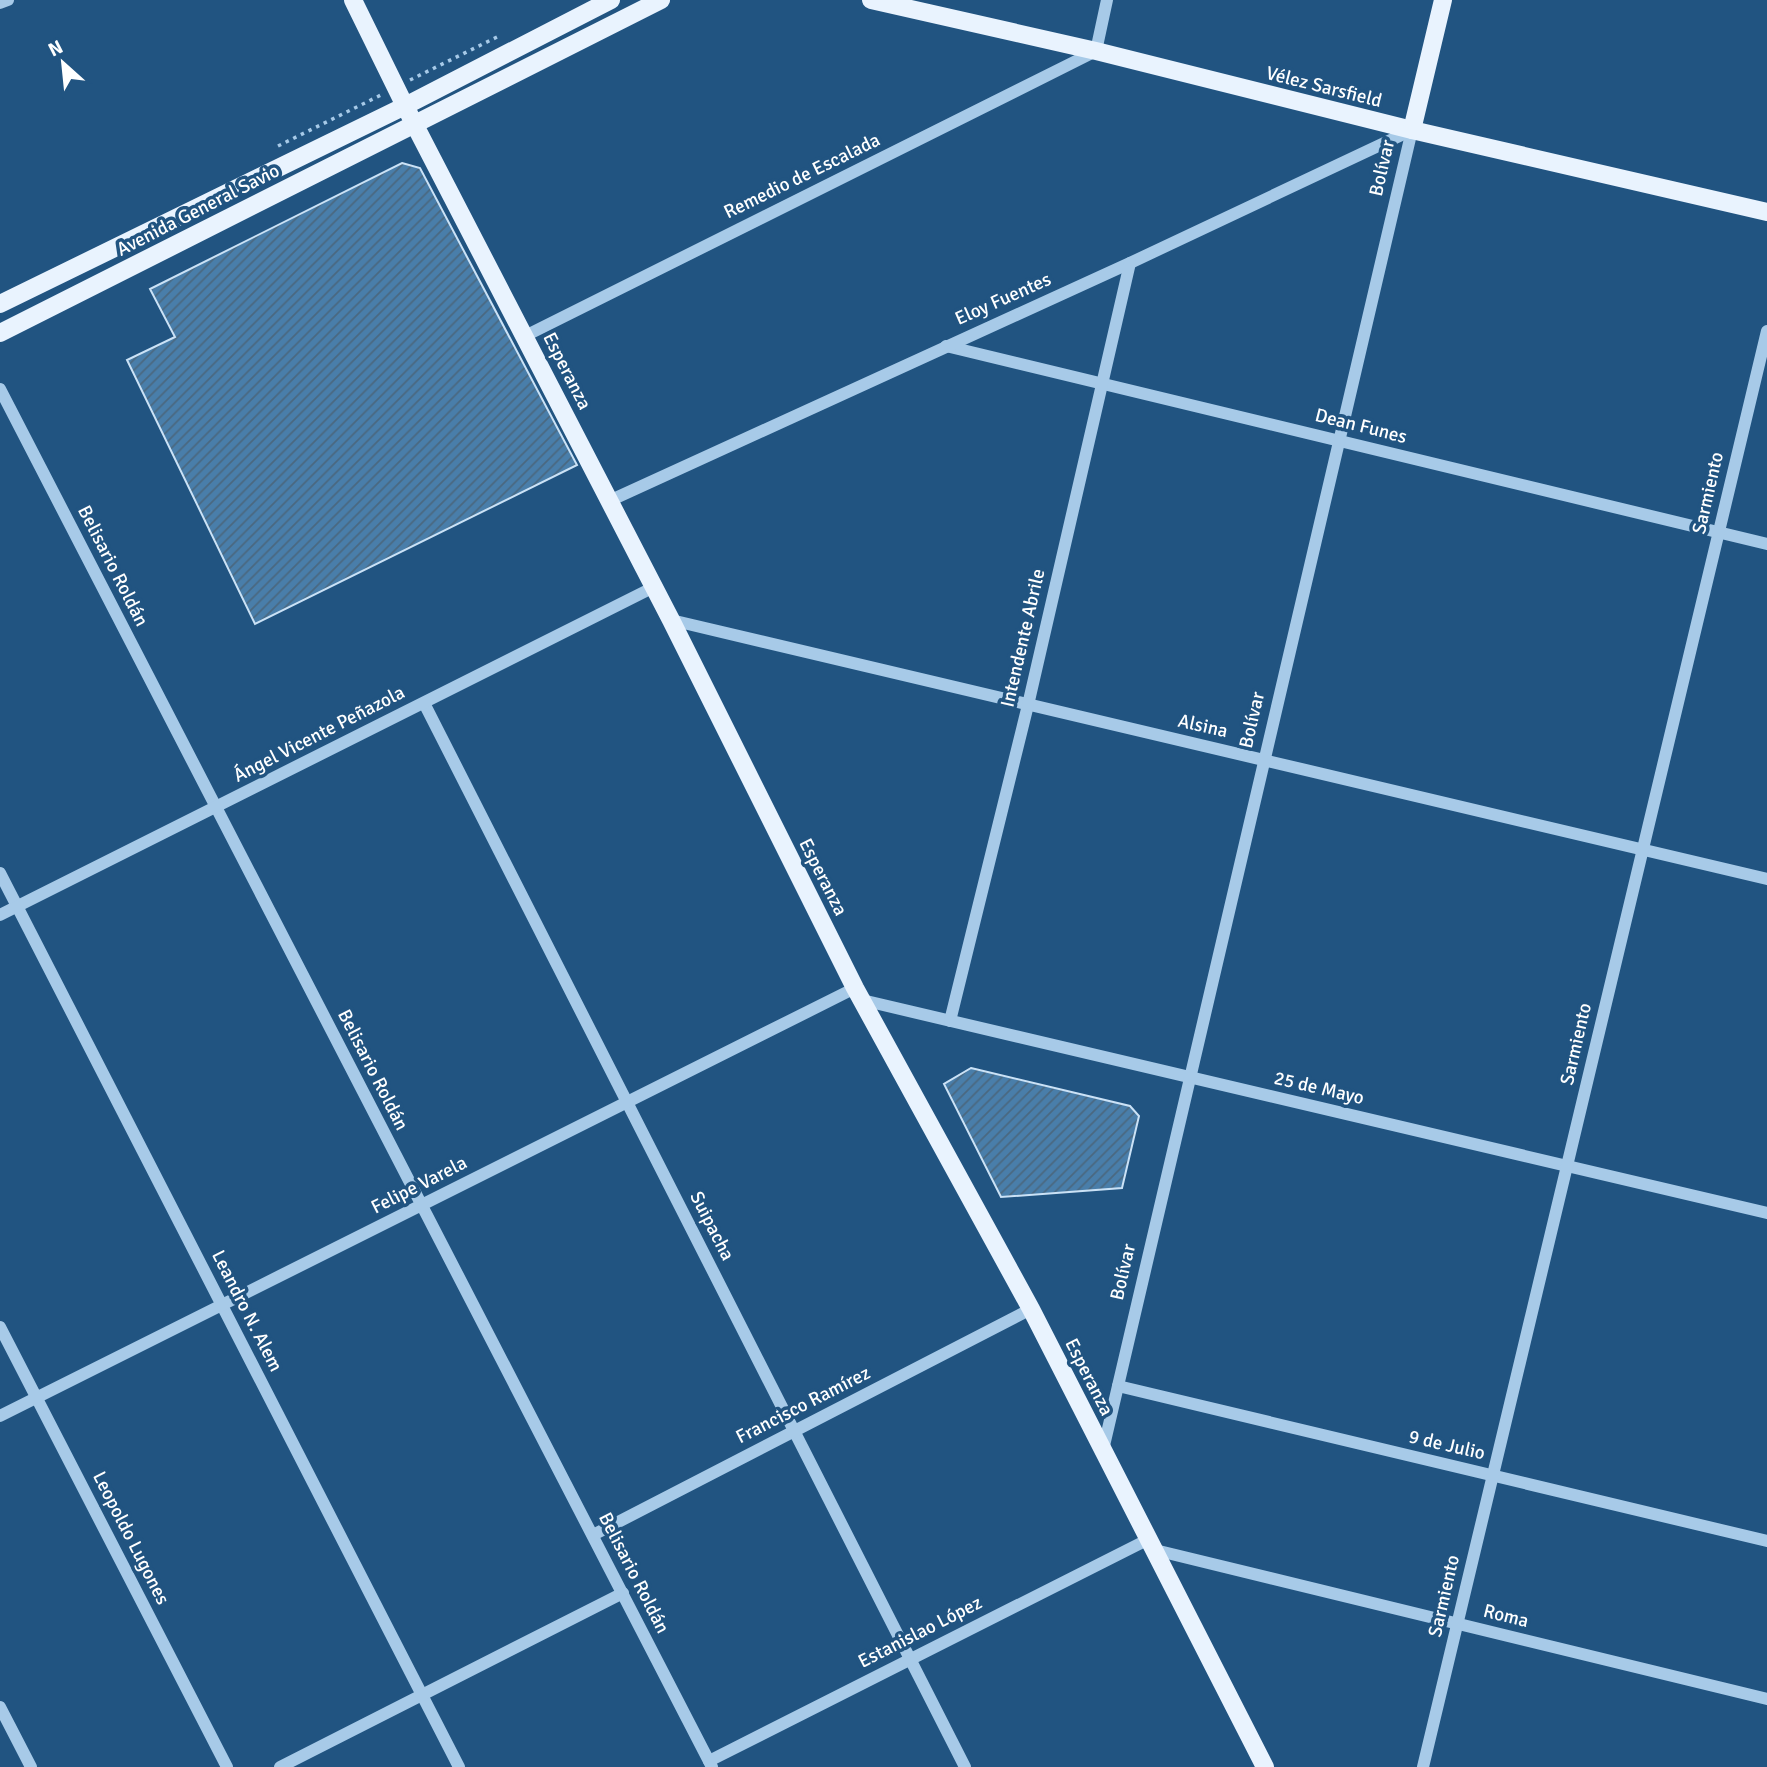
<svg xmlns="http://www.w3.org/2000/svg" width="1767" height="1767" font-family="Signika,sans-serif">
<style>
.building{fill:url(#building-hatch);stroke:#cbe2f6;stroke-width:2}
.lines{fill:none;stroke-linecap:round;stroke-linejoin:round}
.path{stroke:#a7cae8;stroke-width:3.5;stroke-dasharray:3.5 5;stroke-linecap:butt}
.minor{stroke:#a7cae8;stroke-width:12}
.major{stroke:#e9f3fe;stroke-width:18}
.labels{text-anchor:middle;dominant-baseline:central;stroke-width:7;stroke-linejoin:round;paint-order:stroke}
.street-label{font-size:19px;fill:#fff;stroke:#215481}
</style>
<defs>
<pattern id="building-hatch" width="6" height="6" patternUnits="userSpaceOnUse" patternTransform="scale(1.75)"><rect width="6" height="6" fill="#497eaa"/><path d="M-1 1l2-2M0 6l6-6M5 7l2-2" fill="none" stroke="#4a6880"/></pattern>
</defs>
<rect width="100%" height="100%" fill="#215481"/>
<g class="building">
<path d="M402,163L420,168L577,465L255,624L127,360L175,337L150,289Z"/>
<path d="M971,1068L1130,1106L1139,1116L1122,1188L1001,1197L944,1084Z"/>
</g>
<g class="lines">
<g class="path">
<path d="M410,80L497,37"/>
<path d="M278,146L381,95"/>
</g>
<g class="minor">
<path d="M0,3L8,0"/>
<path d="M525,336L1096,51L1107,0"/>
<path d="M946,346L1767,544"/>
<path d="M0,389L712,1767"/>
<path d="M609,501L1130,263L1412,130"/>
<path d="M671,620L1767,879"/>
<path d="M424,703L965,1767"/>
<path d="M0,873L459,1767"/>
<path d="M0,915L654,587"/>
<path d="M862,1000L1767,1213"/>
<path d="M950,1021L1028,705L1130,263"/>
<path d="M0,1327L227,1767"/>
<path d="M1118,1386L1767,1541"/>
<path d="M0,1416L855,988"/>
<path d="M1103,1450L1412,130"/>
<path d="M593,1535L1031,1309"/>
<path d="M1155,1550L1767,1699"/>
<path d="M0,1707L31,1767"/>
<path d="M709,1761L1149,1539"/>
<path d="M280,1767L623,1593"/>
<path d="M1423,1767L1767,331"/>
</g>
<g class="major">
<path d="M353,0L405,106L671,620L855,988L1031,1309L1265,1767"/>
<path d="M871,0L1096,51L1412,130L1767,212"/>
<path d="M1412,130L1443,0"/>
<path d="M0,304L405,106L611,0"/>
<path d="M0,333L661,0"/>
</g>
</g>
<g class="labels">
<g class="street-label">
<text transform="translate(1324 87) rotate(14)">Vélez Sarsfield</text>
<text transform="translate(1382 168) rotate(-77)">Bolívar</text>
<text transform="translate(802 176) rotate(-26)">Remedio de Escalada</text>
<text transform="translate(198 210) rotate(-27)">Avenida General Savio</text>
<text transform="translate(1003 299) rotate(-24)">Eloy Fuentes</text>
<text transform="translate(567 371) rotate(63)">Esperanza</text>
<text transform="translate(1361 426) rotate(14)">Dean Funes</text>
<text transform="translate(1708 493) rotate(-77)">Sarmiento</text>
<text transform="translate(113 566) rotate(63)">Belisario Roldán</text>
<text transform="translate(1023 638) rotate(-77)">Intendente Abrile</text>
<text transform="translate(1252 720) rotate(-77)">Bolívar</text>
<text transform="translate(1203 726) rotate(13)">Alsina</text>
<text transform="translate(319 734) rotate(-27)">Ángel Vicente Peñazola</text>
<text transform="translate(823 877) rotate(63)">Esperanza</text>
<text transform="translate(1576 1044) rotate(-77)">Sarmiento</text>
<text transform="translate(373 1070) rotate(63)">Belisario Roldán</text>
<text transform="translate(1319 1088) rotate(13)">25 de Mayo</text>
<text transform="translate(419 1185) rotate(-27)">Felipe Varela</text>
<text transform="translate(712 1226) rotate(63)">Suipacha</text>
<text transform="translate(1123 1272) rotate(-77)">Bolívar</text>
<text transform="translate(247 1311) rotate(63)">Leandro N. Alem</text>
<text transform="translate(1089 1377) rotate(63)">Esperanza</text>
<text transform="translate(803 1405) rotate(-27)">Francisco Ramírez</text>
<text transform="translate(1447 1445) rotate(13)">9 de Julio</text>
<text transform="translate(131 1538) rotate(63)">Leopoldo Lugones</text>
<text transform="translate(634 1573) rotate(63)">Belisario Roldán</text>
<text transform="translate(1444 1596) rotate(-77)">Sarmiento</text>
<text transform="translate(1506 1616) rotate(14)">Roma</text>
<text transform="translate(920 1632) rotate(-27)">Estanislao López</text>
</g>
</g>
<g transform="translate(63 63) rotate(333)" stroke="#215481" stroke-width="5" paint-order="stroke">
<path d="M0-5L12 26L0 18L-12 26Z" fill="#ffffff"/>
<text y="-10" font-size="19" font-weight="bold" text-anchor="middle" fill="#ffffff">N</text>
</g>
</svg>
